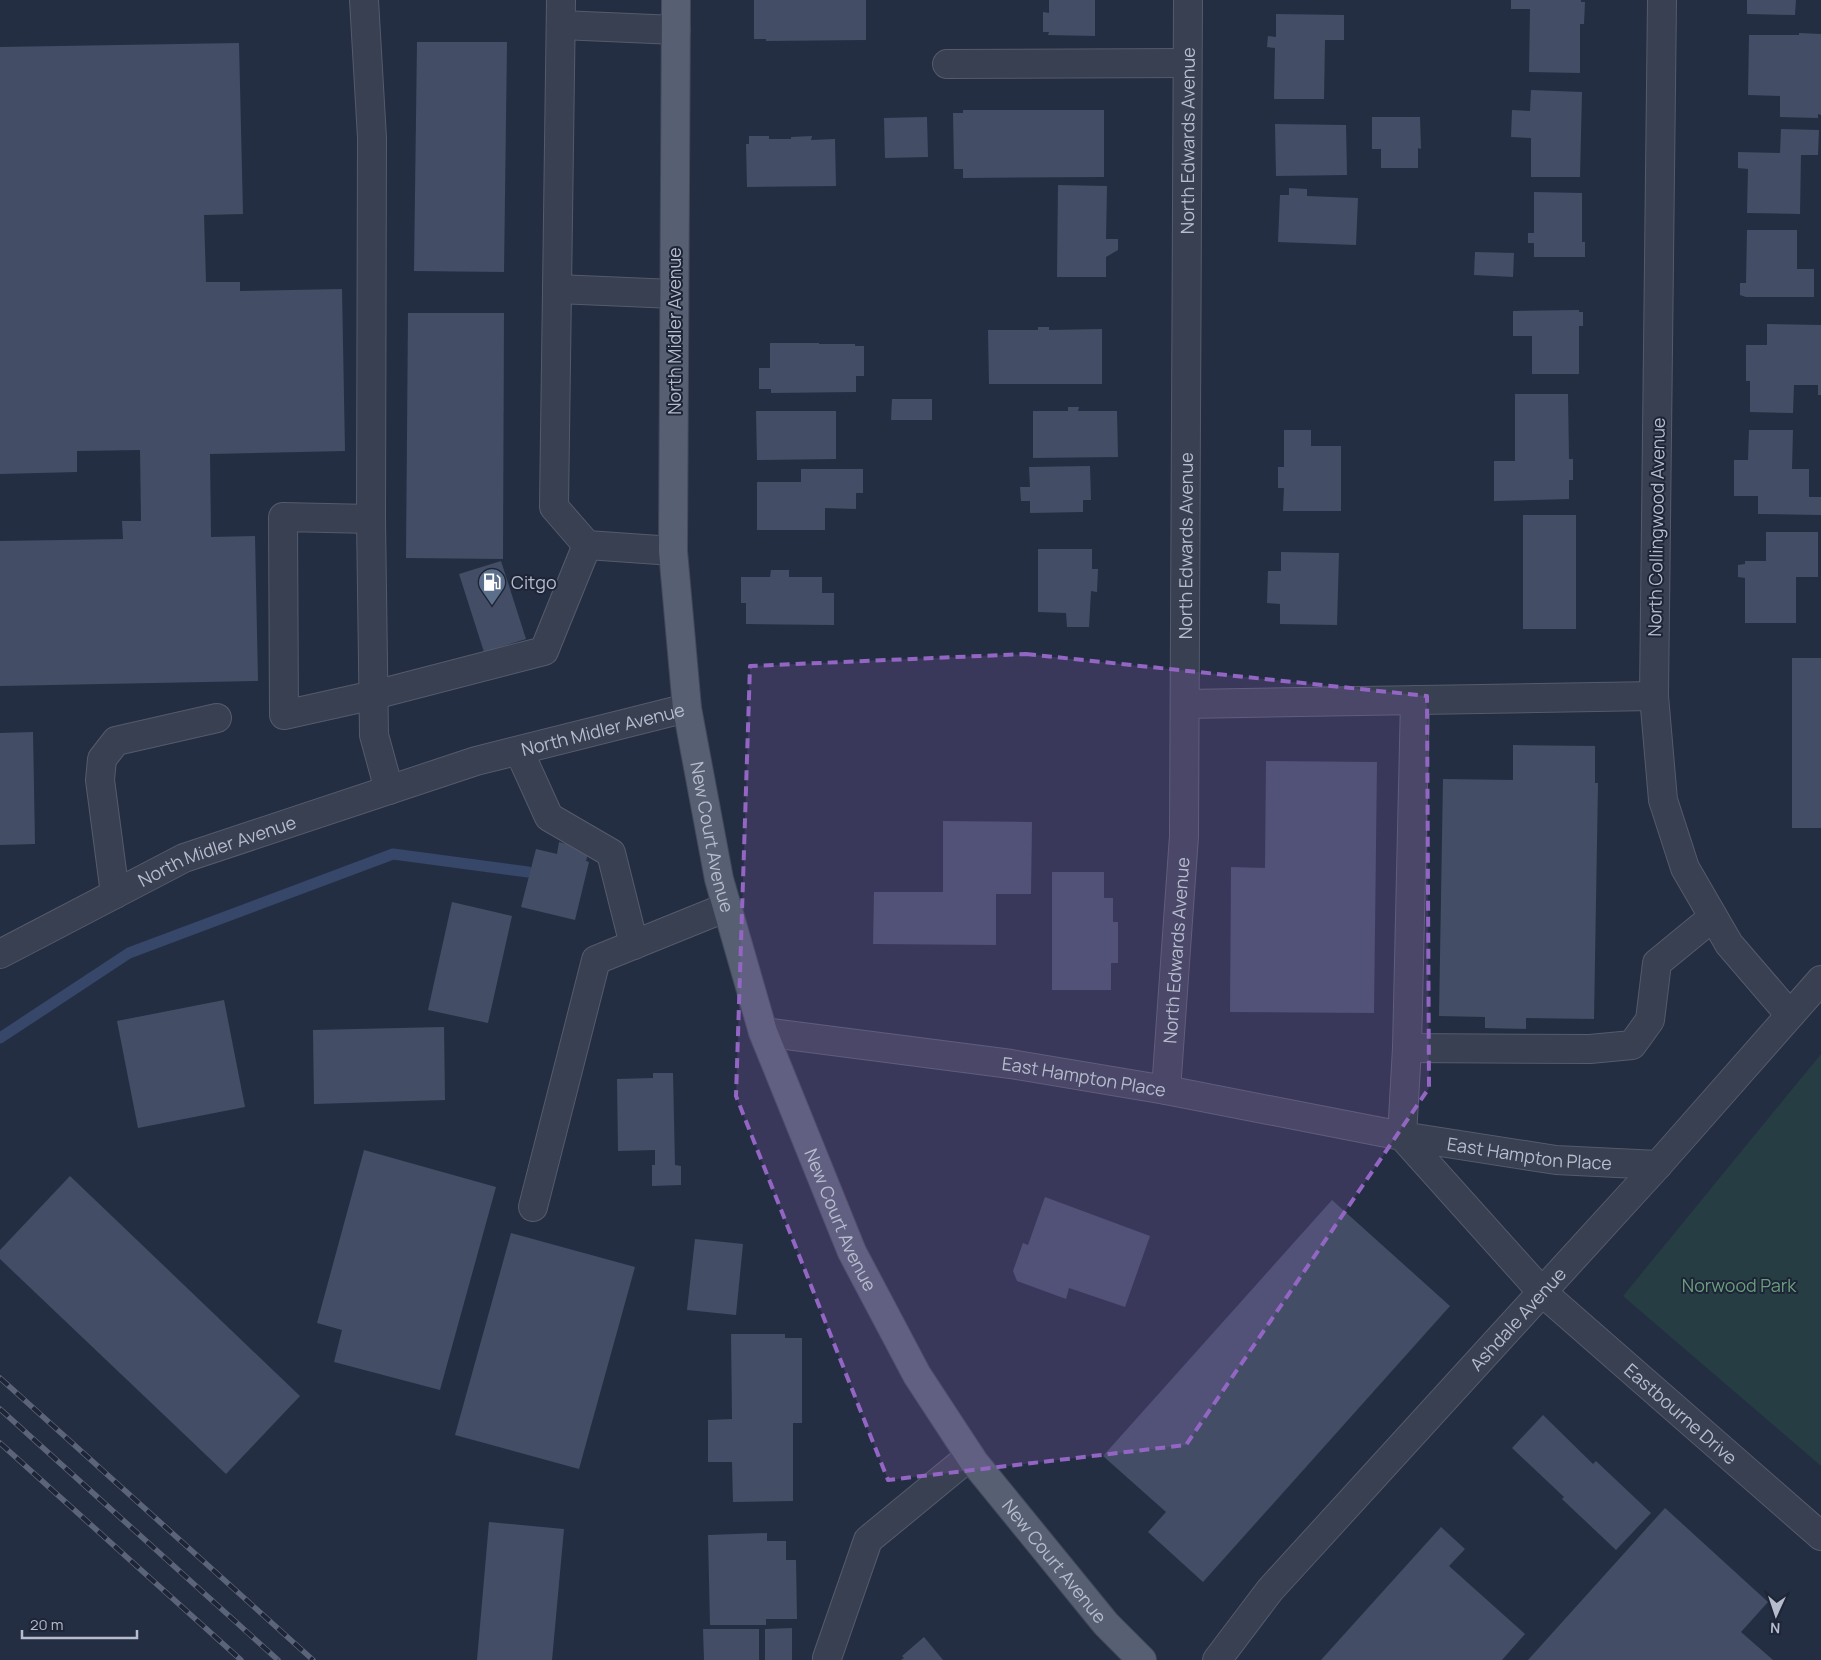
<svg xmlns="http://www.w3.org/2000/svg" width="1821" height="1660" font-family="Manrope,sans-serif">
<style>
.green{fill:#263d43}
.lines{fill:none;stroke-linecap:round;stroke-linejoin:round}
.stream{stroke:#37476a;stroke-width:11}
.building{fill:#434d65}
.minor-casing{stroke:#545b6c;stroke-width:30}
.major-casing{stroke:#42495b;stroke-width:30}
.minor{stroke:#394052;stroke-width:28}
.major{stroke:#575f72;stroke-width:28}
.rail-casing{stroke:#5b6479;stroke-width:5.5}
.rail{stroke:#1d2537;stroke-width:4;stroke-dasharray:11;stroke-linecap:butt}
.marked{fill:#9366c4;fill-opacity:0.2;stroke:#9366c4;stroke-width:4;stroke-dasharray:10 6;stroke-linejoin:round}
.labels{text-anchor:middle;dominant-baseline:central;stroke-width:4;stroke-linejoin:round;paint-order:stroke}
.street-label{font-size:18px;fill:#b6bccc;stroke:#1d2537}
.poi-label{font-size:18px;fill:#b6bccc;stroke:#1d2537;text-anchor:start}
.park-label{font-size:18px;fill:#6b9e7d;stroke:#1d2537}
</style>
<rect width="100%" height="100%" fill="#242e42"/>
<path class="green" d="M1821,1054V1466L1623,1296Z"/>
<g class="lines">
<path class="stream" d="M0,1038L129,953L393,854L528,872"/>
</g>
<g class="building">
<path d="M754,0H866V40L766,41V39H754Z"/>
<path d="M1049,0H1095V36L1048,35L1049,32H1043V12L1049,13Z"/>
<path d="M1511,0H1581V2H1585L1584,24H1580V73L1529,72L1530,9H1511Z"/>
<path d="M1747,0H1796L1795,15L1747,14Z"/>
<path d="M1276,14L1344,15V40H1325L1324,99H1274L1275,48L1267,47L1268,36L1276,37Z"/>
<path d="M1799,33L1821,34V115L1818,114V118L1780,117V96L1748,95L1749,35H1799Z"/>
<path d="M417,42H507L504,272L414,271Z"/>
<path d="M239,43L243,214L204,215L206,282H240V291L342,289L345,451L210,454L211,537L255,536L258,681L0,686V541L123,539L122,521H141L140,450L77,451V472L0,474V47Z"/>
<path d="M1531,90L1582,92L1580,177H1531V138L1511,137L1512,110L1530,111Z"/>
<path d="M963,110H1104V177L963,178V169H954L953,113H963Z"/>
<path d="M927,117L928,157L885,158L884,118Z"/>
<path d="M1372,117H1420L1421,149L1418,148V168H1381V149H1372Z"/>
<path d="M1275,124L1346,125L1347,175L1276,176Z"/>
<path d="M1781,129L1819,130L1818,155H1801L1800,214L1747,213L1748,169L1738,168V152L1780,153Z"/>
<path d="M749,136H769V139H791V137L812,136L811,140L835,139L836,186L747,187L746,144H749Z"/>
<path d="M1058,185L1107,186L1106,239H1118V250L1106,257V277H1057Z"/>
<path d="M1289,188L1307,189V196L1358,198L1356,245L1278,242L1280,195H1289Z"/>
<path d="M1534,192L1582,193V242H1585V257H1534V243H1528V233H1534Z"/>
<path d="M1747,230H1797V269H1814V297H1746L1740,295V283H1746Z"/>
<path d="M1475,252L1514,253L1513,277L1474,275Z"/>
<path d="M1579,310V312H1583V326H1579V374H1532V336H1513V311Z"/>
<path d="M408,313H504L503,559L406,558Z"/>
<path d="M1767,324L1821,325V395H1818V385H1794L1793,413L1750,412V381H1746V345H1767Z"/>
<path d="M1038,327H1049V330L1102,329V384H989L988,330H1038Z"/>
<path d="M770,343H819V344H855V346H864V376H856V392L771,393V389H759V368H770Z"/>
<path d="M1515,394H1568L1569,459H1573V480H1569V499L1494,501V461H1515Z"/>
<path d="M892,399H932V420H891Z"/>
<path d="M1068,407H1079L1078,411H1117L1118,457L1033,458V411H1068Z"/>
<path d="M756,411H836V459L757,460Z"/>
<path d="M1284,430H1311V446H1341V511H1283L1284,488H1278V467H1284Z"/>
<path d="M1749,430H1793L1792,469H1809V497H1821V515L1758,514V496H1734V460H1748Z"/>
<path d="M1090,466L1091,500H1083V512L1030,513V501H1021L1020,487H1030L1029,467Z"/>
<path d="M801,469H863V493H856V509L825,508V530H757V482H801Z"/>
<rect x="1523" y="515" width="53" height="114"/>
<path d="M1766,532H1818V577H1796V623H1745V578L1738,577V565L1745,564V561H1766Z"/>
<path d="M1038,549H1092V569H1098L1097,592L1091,591L1089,627H1067L1066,613L1038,612Z"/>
<path d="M1281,552L1339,553L1337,625L1280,624V604L1267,603L1268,571H1281Z"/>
<path d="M501,561L526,639L484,652L459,574Z"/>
<path d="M771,570H789V577H822V593H834V625L746,624V603H741V577H770Z"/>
<rect x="1792" y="658" width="29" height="170"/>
<path d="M33,732L35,844L0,845V733Z"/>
<path d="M1513,745L1595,746V783H1598L1594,1019L1526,1018V1029L1485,1028V1017L1439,1016L1443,779L1513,780Z"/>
<path d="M1266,761L1377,762L1374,1013L1230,1012L1231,867L1265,868Z"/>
<path d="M943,821L1032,822L1031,894H996V945L873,944L874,892H943Z"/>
<path d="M559,842L589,850L586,861L589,862L575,920L521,907L536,849L557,854Z"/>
<path d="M1052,872H1104V898H1113V922H1118V963H1111V990H1052Z"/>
<path d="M452,902L512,916L488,1023L428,1010Z"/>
<path d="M224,1000L245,1107L138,1128L117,1021Z"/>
<path d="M444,1027L445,1100L314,1104L313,1030Z"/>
<path d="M653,1073H673L675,1165L681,1166V1185L652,1186V1165H655V1150L618,1151L617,1079L653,1078Z"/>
<path d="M364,1150L496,1187L440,1390L334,1362L342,1330L317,1323Z"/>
<path d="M70,1176L300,1396L226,1474L0,1259V1250Z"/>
<path d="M1045,1197L1150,1236L1125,1307L1069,1288L1066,1299L1017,1281L1013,1271L1023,1243L1028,1245Z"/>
<path d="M1332,1200L1450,1306L1203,1582L1148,1532L1166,1512L1103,1456Z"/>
<path d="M511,1233L635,1267L579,1469L455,1435Z"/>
<path d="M695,1239L743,1244L736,1315L687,1310Z"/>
<path d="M731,1334H785V1338H802V1423H793V1501L733,1502L732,1462H708V1420L732,1419Z"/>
<path d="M1543,1415L1593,1464L1596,1461L1651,1513L1616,1550L1562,1499L1564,1497L1512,1448Z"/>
<path d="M1665,1508L1768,1602L1741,1632L1773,1660H1528Z"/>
<path d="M489,1522L564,1529L552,1660H477Z"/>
<path d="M1441,1527L1465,1549L1449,1566L1525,1634L1502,1660H1321Z"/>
<path d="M767,1533V1541H786V1560H796L797,1619H766V1625H710L708,1535Z"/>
<path d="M792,1628V1660H765V1629Z"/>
<path d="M703,1629H759V1660H704Z"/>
<path d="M924,1637L943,1660H901L904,1658L902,1656Z"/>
</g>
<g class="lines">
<g class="minor-casing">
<g id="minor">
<path d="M364,0L372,138L371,519L374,735L389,790"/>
<path d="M561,0L554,507L587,545L673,551"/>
<path d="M1662,0L1654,696L1663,800L1685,868L1729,944L1790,1015"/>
<path d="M561,25L676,30"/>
<path d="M947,64L1187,63"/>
<path d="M557,289L674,294"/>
<path d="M371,519L283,517L284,715L374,695L544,651L587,545"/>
<path id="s1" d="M1415,700L1407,1048L1402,1136L1556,1160L1658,1165"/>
<path d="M1186,704L1654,696"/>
<path d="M519,751L549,817L611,853L634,945"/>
<path d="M115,894L100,780L102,759L116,741L217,718"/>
<path id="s2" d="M0,954L184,858L476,761L687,708"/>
<path id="s3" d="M763,1032L1011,1064L1166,1090L1402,1136L1542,1292L1821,1536"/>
<path d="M1407,1048L1590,1049L1632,1045L1650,1020L1657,963L1713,917"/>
<path id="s4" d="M1166,1090L1184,836L1188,0"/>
<path d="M533,1207L596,960L727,907"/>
<path d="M827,1658L868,1540L970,1456"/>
<path id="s5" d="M1217,1660L1270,1590L1658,1165L1821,980"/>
</g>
</g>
<g class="major-casing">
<g id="major">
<path id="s6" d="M676,0L673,551L687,708L719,879L763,1032L852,1252L917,1375L974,1462L1106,1624L1142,1660"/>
</g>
</g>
<use href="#minor" class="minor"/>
<use href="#major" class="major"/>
<g class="rail-casing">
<g id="rail">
<path d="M0,1378L313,1660"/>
<path d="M0,1409L278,1660"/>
<path d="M0,1443L241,1660"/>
</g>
</g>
<use href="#rail" class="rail"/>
</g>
<path class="marked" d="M1026,654L1427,696L1429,1088L1186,1445L888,1480L736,1096L750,666Z"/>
<defs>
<g id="fuel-pin" transform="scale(1.4375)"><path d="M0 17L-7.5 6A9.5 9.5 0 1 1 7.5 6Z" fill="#5c6f8a" stroke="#1d2537"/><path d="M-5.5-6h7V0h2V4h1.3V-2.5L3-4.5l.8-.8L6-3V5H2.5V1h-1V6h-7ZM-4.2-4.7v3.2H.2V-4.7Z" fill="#fff"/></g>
</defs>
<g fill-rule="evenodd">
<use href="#fuel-pin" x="492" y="582"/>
</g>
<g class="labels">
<g class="street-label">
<text stroke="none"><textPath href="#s4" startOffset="950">North Edwards Avenue</textPath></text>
<text transform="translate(674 331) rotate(-90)">North Midler Avenue</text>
<text transform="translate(1656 527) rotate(-89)">North Collingwood Avenue</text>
<text stroke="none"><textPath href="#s4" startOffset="545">North Edwards Avenue</textPath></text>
<text stroke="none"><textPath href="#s2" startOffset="646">North Midler Avenue</textPath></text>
<text stroke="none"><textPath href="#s6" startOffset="840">New Court Avenue</textPath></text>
<text stroke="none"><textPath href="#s2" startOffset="241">North Midler Avenue</textPath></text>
<text stroke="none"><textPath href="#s4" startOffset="140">North Edwards Avenue</textPath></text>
<text stroke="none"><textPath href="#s3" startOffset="324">East Hampton Place</textPath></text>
<text stroke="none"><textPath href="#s1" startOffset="565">East Hampton Place</textPath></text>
<text stroke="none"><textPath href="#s6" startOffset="1245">New Court Avenue</textPath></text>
<text stroke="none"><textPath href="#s5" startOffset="455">Ashdale Avenue</textPath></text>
<text stroke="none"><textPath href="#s3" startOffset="1042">Eastbourne Drive</textPath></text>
<text stroke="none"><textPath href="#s6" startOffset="1650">New Court Avenue</textPath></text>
</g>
<g class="poi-label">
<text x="511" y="582">Citgo</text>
</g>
<g class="park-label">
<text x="1739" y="1285">Norwood Park</text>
</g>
</g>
<g transform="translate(1776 1615) rotate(183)" stroke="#1d2537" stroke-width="4" paint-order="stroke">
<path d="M0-4L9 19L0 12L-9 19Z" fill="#b6bccc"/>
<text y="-8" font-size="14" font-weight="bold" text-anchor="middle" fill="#b6bccc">N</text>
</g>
<path d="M22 1630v8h115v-8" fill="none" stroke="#b6bccc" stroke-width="2.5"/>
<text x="30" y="1630" font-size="15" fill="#b6bccc" stroke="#1d2537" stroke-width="4" paint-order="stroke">20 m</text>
</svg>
